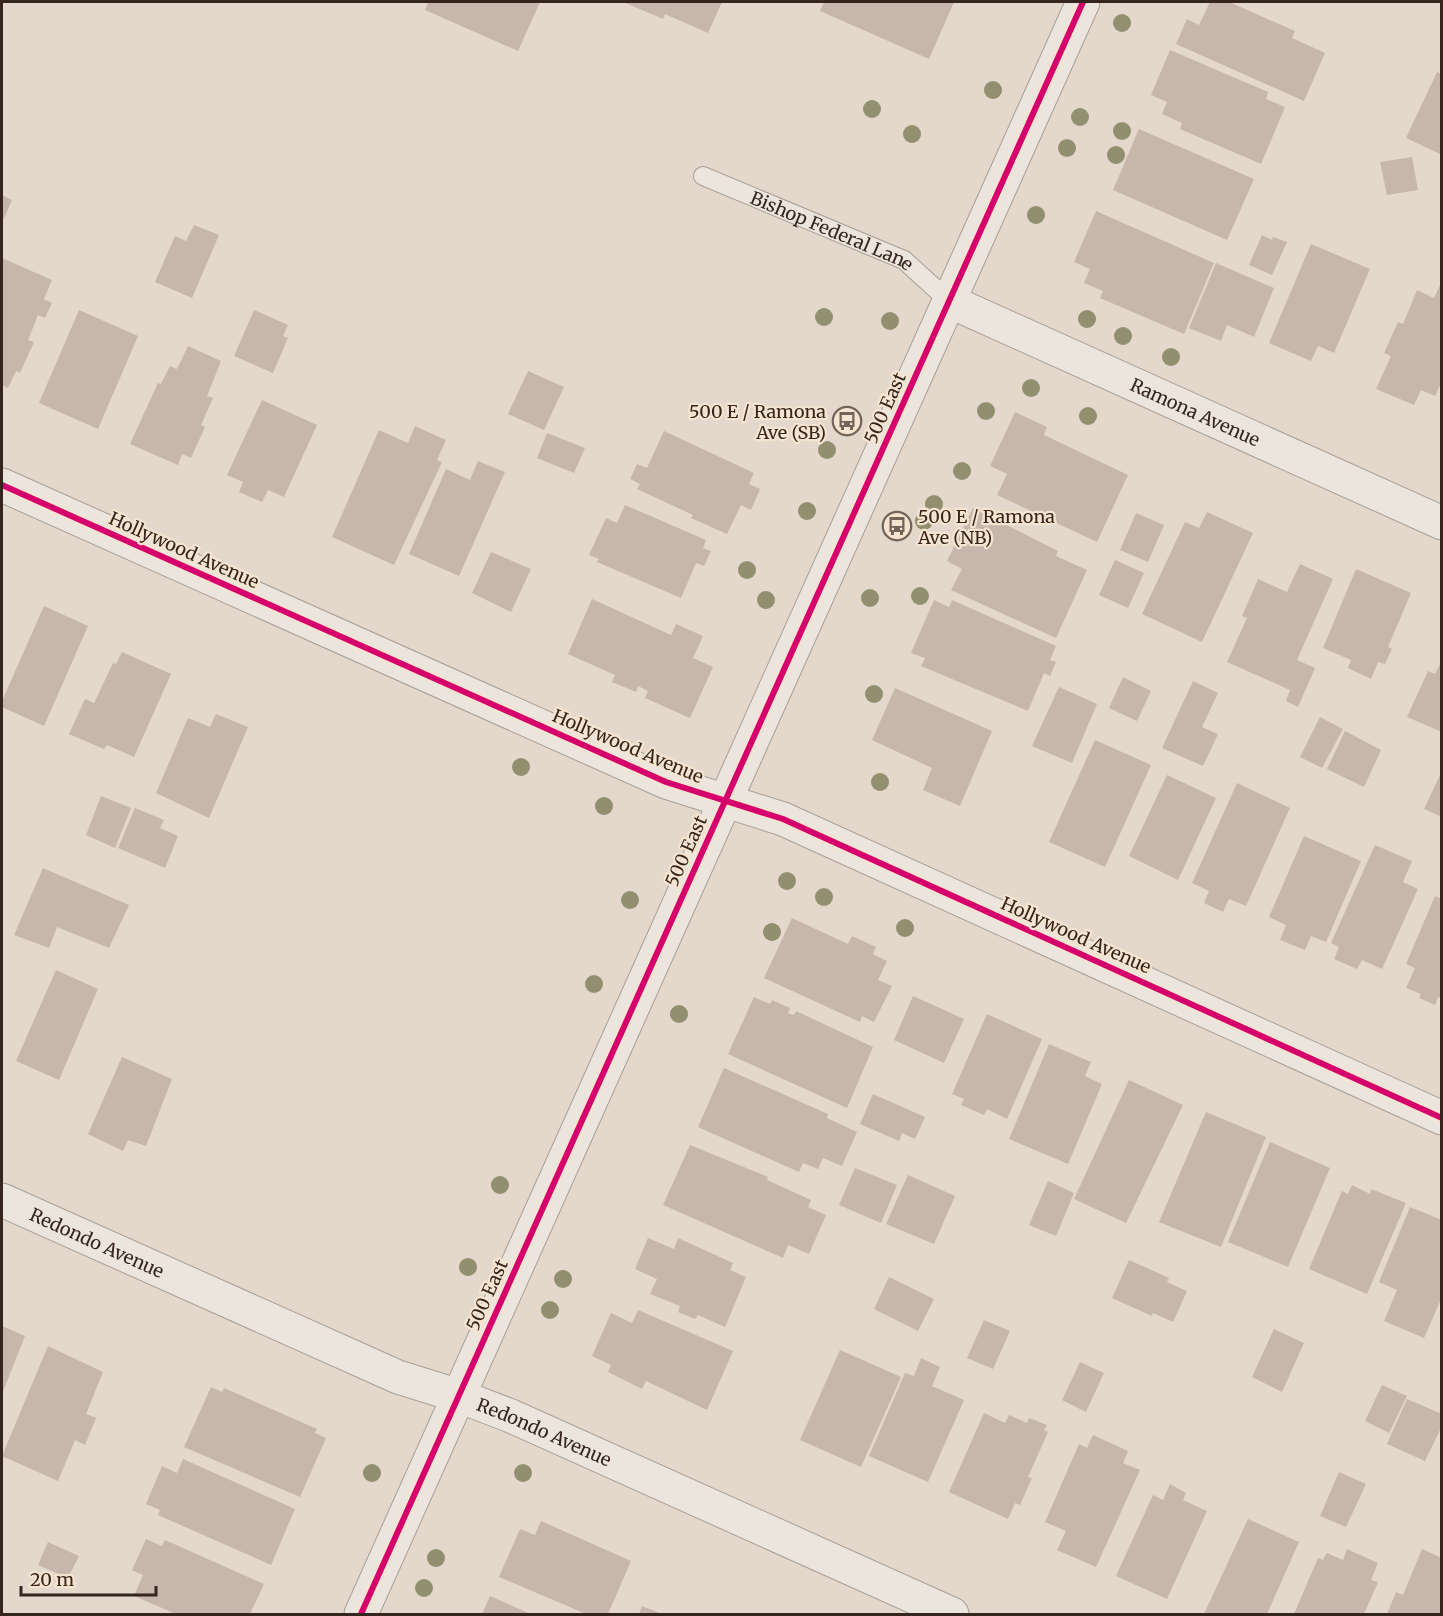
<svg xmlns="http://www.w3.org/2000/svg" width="1443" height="1616" font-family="Merriweather,serif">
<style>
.building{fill:#c7b6ac}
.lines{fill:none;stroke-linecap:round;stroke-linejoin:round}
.service-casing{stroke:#a89e95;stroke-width:20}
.minor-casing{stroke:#a89e95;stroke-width:35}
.tertiary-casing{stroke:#a89e95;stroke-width:35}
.service{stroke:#ebe5dd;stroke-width:18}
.minor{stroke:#ebe5dd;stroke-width:33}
.tertiary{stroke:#ebe5dd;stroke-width:33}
.cycleway-casing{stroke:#f5e5d0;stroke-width:10}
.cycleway{stroke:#d6006c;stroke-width:6}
.tree{fill:#918f6f}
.labels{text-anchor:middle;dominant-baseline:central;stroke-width:4.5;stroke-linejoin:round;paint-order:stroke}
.street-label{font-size:18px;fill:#36251d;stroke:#f5e5d0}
.poi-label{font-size:18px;fill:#36251d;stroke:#f5e5d0;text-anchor:end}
</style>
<rect width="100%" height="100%" fill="#e3d8cb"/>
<g class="building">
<path d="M428,2H540L518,51L425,10Z"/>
<path d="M623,2H722L708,33L665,14L663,19Z"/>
<path d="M824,2H954L929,59L820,11Z"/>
<path d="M1210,2H1229L1295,31L1292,38L1325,53L1304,101L1176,44L1187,19L1199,25Z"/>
<path d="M1170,50L1268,92L1266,99L1285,107L1261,164L1180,129L1182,123L1162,114L1167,102L1151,95Z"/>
<path d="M1437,72L1442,74V155L1406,138Z"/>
<path d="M1139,129L1254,179L1227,240L1113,190Z"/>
<path d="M1412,157L1418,190L1387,195L1380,162Z"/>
<path d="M2,195L12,200L2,223Z"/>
<path d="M1096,211L1214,263L1184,334L1100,298L1103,291L1084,283L1090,269L1074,262Z"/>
<path d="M194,225L219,235L192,298L155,282L175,236L186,241Z"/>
<path d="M1262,235L1272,240L1273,237L1287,242L1272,275L1249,265Z"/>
<path d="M1311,244L1370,269L1334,353L1318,346L1311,361L1269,343Z"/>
<path d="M2,258L52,280L44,299L52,303L45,318L38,315L28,340L34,342L20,373L16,371L8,388L2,385Z"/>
<path d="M1216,263L1274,288L1254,337L1227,325L1221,341L1189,328Z"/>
<path d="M1442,281V381L1435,396L1421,390L1414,405L1376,389L1391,356L1384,353L1398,322L1403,324L1417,290L1434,298Z"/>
<path d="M79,310L138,336L98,429L39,403Z"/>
<path d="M254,310L288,325L283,336L288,338L273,373L234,356Z"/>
<path d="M188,346L221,361L207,396L213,398L201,425L205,427L191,458L182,454L178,465L130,444L158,383L161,384L170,366L177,369Z"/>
<path d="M528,371L564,387L544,430L508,414Z"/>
<path d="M262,400L317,425L284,497L268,490L262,502L239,492L243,482L227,475Z"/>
<path d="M1015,412L1047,427L1044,435L1128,475L1097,542L997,495L1007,474L990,466Z"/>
<path d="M415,426L446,440L437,460L442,462L394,565L332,537L379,430L408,443Z"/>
<path d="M664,431L754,473L749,484L760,489L751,510L741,505L727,534L691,518L693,515L637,489L640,484L630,479L637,464L647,468Z"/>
<path d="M547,433L585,448L574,473L537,458Z"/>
<path d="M478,461L505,472L459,576L409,554L446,469L470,480Z"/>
<path d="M625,505L706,540L703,548L711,551L704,566L696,563L681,598L597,562L599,559L589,555L606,518L617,523Z"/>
<path d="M973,508L1058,551L1056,556L1087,570L1056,638L951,590L962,569L947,561Z"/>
<path d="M1207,512L1253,533L1202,642L1142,614L1185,522L1199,528Z"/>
<path d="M1136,513L1164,525L1148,562L1120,550Z"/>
<path d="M491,552L531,569L511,612L472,593Z"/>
<path d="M1115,560L1144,573L1128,608L1099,595Z"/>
<path d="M1300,564L1333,579L1297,660L1315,668L1298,707L1286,701L1290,690L1227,662L1247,618L1242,616L1258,579L1287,592Z"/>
<path d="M1356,569L1411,593L1388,647L1392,649L1385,664L1378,662L1371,679L1348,668L1351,660L1323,648Z"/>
<path d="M592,599L671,635L676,624L703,636L693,658L713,667L690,718L645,698L648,691L638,686L636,692L612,682L615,675L568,654Z"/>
<path d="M934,600L949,607L952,600L1056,646L1050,660L1056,662L1050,676L1044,673L1028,711L921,666L925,658L911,653Z"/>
<path d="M44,606L88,626L44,726L2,707V701Z"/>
<path d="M122,652L171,674L134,757L107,745L104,749L69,734L85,699L94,703L113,663L116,664Z"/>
<path d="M1442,660V732L1407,717L1428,671L1435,674Z"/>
<path d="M1123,677L1151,691L1137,721L1109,708Z"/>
<path d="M1193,681L1218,693L1202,727L1218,734L1203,766L1162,748Z"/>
<path d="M1059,687L1097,704L1072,763L1032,746Z"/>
<path d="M895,688L992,731L960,806L923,790L932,768L872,740Z"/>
<path d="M216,714L248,727L209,818L156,793L188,718L210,727Z"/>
<path d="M1320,717L1343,729L1322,768L1300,757Z"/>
<path d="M1345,731L1381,750L1364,787L1327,769Z"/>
<path d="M1095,740L1151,765L1105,867L1049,842Z"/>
<path d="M1167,775L1216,798L1178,880L1129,856Z"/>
<path d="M1440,775L1442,776V817L1424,809Z"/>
<path d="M1237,783L1290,808L1246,906L1229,899L1223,912L1204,903L1209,891L1192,883Z"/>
<path d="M101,796L131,808L115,848L86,835Z"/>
<path d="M135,808L164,820L160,828L178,836L165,868L118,848Z"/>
<path d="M1304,836L1361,861L1326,942L1311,936L1305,950L1280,940L1286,925L1269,917Z"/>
<path d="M1375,845L1412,861L1403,882L1418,889L1382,969L1362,960L1357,969L1334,959L1339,947L1331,943Z"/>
<path d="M43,868L129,905L109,948L57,927L49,948L14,935Z"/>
<path d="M1435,896L1442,899V999L1438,997L1435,1005L1419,998L1421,994L1406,988L1415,968L1406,964Z"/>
<path d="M792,918L848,944L852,936L876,947L873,954L887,961L878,980L892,986L874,1022L862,1016L860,1022L764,978Z"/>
<path d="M56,970L98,989L59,1080L16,1061Z"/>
<path d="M913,996L964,1019L944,1063L894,1040Z"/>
<path d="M754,997L770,1004L772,1000L790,1008L788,1013L794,1015L796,1011L873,1047L847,1108L728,1054Z"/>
<path d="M987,1014L1042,1039L1007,1119L987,1109L984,1115L961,1105L964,1099L952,1094Z"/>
<path d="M1049,1044L1091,1062L1085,1076L1102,1084L1068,1164L1009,1139Z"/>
<path d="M122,1057L172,1079L146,1146L128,1140L123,1151L88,1134Z"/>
<path d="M724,1068L828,1114L827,1118L857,1132L842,1166L823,1158L818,1169L803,1163L799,1172L698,1127Z"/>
<path d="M1129,1080L1183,1105L1126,1223L1074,1199Z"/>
<path d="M873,1094L925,1117L915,1139L902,1133L899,1141L860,1124Z"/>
<path d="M1206,1112L1266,1137L1221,1247L1159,1222Z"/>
<path d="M1270,1142L1330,1168L1288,1267L1228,1242Z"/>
<path d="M690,1145L768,1177L767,1180L811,1200L808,1207L826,1215L809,1254L788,1245L783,1258L663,1205Z"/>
<path d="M855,1168L897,1185L881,1223L839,1205Z"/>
<path d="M908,1175L955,1196L934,1244L886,1224Z"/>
<path d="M1048,1181L1074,1193L1056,1236L1029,1225Z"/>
<path d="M1352,1185L1370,1194L1371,1189L1406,1203L1367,1294L1309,1269L1342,1191L1348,1194Z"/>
<path d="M1410,1207L1442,1220V1297L1424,1338L1384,1321L1397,1290L1379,1282Z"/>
<path d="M648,1238L674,1249L678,1238L733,1263L730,1270L746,1277L725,1327L698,1315L695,1319L678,1312L680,1306L650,1294L657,1279L635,1269Z"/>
<path d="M1129,1260L1169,1278L1167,1282L1187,1291L1173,1322L1153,1313L1152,1316L1112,1298Z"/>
<path d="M889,1277L934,1299L918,1331L874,1309Z"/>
<path d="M638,1310L733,1351L707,1410L646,1381L642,1389L608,1372L611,1365L592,1356L611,1313L632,1323Z"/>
<path d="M984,1320L1010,1331L993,1369L967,1358Z"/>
<path d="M2,1326L25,1336L2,1394Z"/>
<path d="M1274,1329L1304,1343L1282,1392L1252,1377Z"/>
<path d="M48,1346L103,1372L86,1414L96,1418L85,1445L75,1440L58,1481L2,1456Z"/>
<path d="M840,1350L901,1377L861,1467L800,1440Z"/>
<path d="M921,1358L940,1367L932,1386L964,1400L928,1482L869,1456L905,1373L914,1376Z"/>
<path d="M1080,1362L1104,1373L1086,1412L1062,1400Z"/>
<path d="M1382,1385L1407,1396L1389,1433L1365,1421Z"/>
<path d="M211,1387L222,1392L224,1388L317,1429L315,1433L326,1438L300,1497L184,1447Z"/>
<path d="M1407,1399L1442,1414V1426L1425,1461L1387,1444Z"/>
<path d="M984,1413L1005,1423L1009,1415L1027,1423L1029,1418L1047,1425L1044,1430L1048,1432L1028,1477L1032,1478L1020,1505L1015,1503L1008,1519L949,1492Z"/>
<path d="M1093,1435L1128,1451L1123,1463L1140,1470L1096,1567L1057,1550L1066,1531L1045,1522L1079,1444L1087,1448Z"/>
<path d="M183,1459L295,1509L271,1565L158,1515L160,1510L146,1504L162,1466L177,1473Z"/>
<path d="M1339,1472L1366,1484L1346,1527L1320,1516Z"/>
<path d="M1170,1484L1186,1493L1183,1500L1207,1511L1167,1599L1116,1576L1153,1495L1163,1500Z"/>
<path d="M1248,1519L1299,1542L1267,1614H1204Z"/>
<path d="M541,1521L631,1561L608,1614H586L499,1577L520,1529L535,1535Z"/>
<path d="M146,1539L162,1546L165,1540L264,1584L250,1614H176L134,1596L143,1575L132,1570Z"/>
<path d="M48,1542L79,1556L68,1578L38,1565Z"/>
<path d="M1347,1549L1378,1563L1371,1580L1378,1582L1364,1614H1294L1318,1558L1323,1560L1327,1553L1343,1560Z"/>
<path d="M1422,1549L1442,1558V1614H1387L1396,1592L1403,1595Z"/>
<path d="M490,1596L531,1614H482Z"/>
<path d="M642,1606L662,1614H639Z"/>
</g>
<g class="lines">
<g class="service-casing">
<g id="service">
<path id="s1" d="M703,176L904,260L949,301"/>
</g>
</g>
<g class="minor-casing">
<g id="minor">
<path id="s2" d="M949,301L1442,523"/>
<path d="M2,485L666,782L783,819L1442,1118"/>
<path id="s3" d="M2,1200L398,1377L459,1396L511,1416L952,1614"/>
</g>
</g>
<g class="tertiary-casing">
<path id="tertiary" d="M361,1614L1083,2"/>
</g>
<use href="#service" class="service"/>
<use href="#minor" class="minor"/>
<use href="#tertiary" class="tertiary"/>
<g class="cycleway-casing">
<g id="cycleway">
<path d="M2,485L666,782L783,819L1442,1118"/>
<path d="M361,1614L1083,2"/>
</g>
</g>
<use href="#cycleway" class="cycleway"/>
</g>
<g class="tree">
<circle cx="1122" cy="23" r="9"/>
<circle cx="993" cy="90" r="9"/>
<circle cx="872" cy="109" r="9"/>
<circle cx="1080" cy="117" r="9"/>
<circle cx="1122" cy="131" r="9"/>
<circle cx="912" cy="134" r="9"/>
<circle cx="1067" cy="148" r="9"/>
<circle cx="1116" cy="155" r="9"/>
<circle cx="1036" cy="215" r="9"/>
<circle cx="824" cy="317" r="9"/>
<circle cx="1087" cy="319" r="9"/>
<circle cx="890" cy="321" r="9"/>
<circle cx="1123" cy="336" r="9"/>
<circle cx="1171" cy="357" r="9"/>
<circle cx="1031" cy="388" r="9"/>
<circle cx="986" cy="411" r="9"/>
<circle cx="1088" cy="416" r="9"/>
<circle cx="827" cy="450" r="9"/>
<circle cx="962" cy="471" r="9"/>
<circle cx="934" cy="504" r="9"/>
<circle cx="807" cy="511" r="9"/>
<circle cx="924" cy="521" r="9"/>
<circle cx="747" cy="570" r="9"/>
<circle cx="920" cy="596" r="9"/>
<circle cx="870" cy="598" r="9"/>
<circle cx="766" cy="600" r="9"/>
<circle cx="874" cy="694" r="9"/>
<circle cx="521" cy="767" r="9"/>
<circle cx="880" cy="782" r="9"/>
<circle cx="604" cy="806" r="9"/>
<circle cx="787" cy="881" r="9"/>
<circle cx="824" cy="897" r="9"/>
<circle cx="630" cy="900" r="9"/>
<circle cx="905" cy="928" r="9"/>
<circle cx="772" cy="932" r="9"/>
<circle cx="594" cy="984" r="9"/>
<circle cx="679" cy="1014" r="9"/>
<circle cx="500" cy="1185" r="9"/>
<circle cx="468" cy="1267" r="9"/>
<circle cx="563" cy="1279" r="9"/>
<circle cx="550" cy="1310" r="9"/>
<circle cx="372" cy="1473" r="9"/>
<circle cx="523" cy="1473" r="9"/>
<circle cx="436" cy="1558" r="9"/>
<circle cx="424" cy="1588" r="9"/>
</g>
<defs>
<g id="bus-ring" transform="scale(1.5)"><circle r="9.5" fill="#f5e5d0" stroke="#73645a" stroke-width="1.5"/><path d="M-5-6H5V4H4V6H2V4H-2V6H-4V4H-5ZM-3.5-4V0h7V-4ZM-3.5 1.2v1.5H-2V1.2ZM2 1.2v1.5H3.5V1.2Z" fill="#73645a"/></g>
</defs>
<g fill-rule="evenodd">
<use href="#bus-ring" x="847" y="421"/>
<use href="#bus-ring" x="897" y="526"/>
</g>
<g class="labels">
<g class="street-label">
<text stroke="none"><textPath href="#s1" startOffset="140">Bishop Federal Lane</textPath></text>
<text transform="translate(885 408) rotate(-66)">500 East</text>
<text stroke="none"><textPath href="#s2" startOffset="270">Ramona Avenue</textPath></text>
<text transform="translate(184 550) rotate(24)">Hollywood Avenue</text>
<text transform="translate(628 746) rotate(23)">Hollywood Avenue</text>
<text transform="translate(686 851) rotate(-66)">500 East</text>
<text transform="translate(1076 935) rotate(24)">Hollywood Avenue</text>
<text stroke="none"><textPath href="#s3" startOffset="104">Redondo Avenue</textPath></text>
<text transform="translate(487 1295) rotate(-66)">500 East</text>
<text stroke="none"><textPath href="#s3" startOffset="590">Redondo Avenue</textPath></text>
</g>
<g class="poi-label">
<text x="826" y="411">500 E / Ramona<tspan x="826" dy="21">Ave (SB)</tspan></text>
<text x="918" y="516" text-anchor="start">500 E / Ramona<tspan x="918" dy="21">Ave (NB)</tspan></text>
</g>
</g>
<rect width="1443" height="1616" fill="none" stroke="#36251d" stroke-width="6"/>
<path d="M21 1586v9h135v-9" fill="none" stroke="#36251d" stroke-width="3"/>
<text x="30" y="1586" font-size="18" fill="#36251d" stroke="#f5e5d0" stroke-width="4.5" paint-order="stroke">20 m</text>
</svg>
